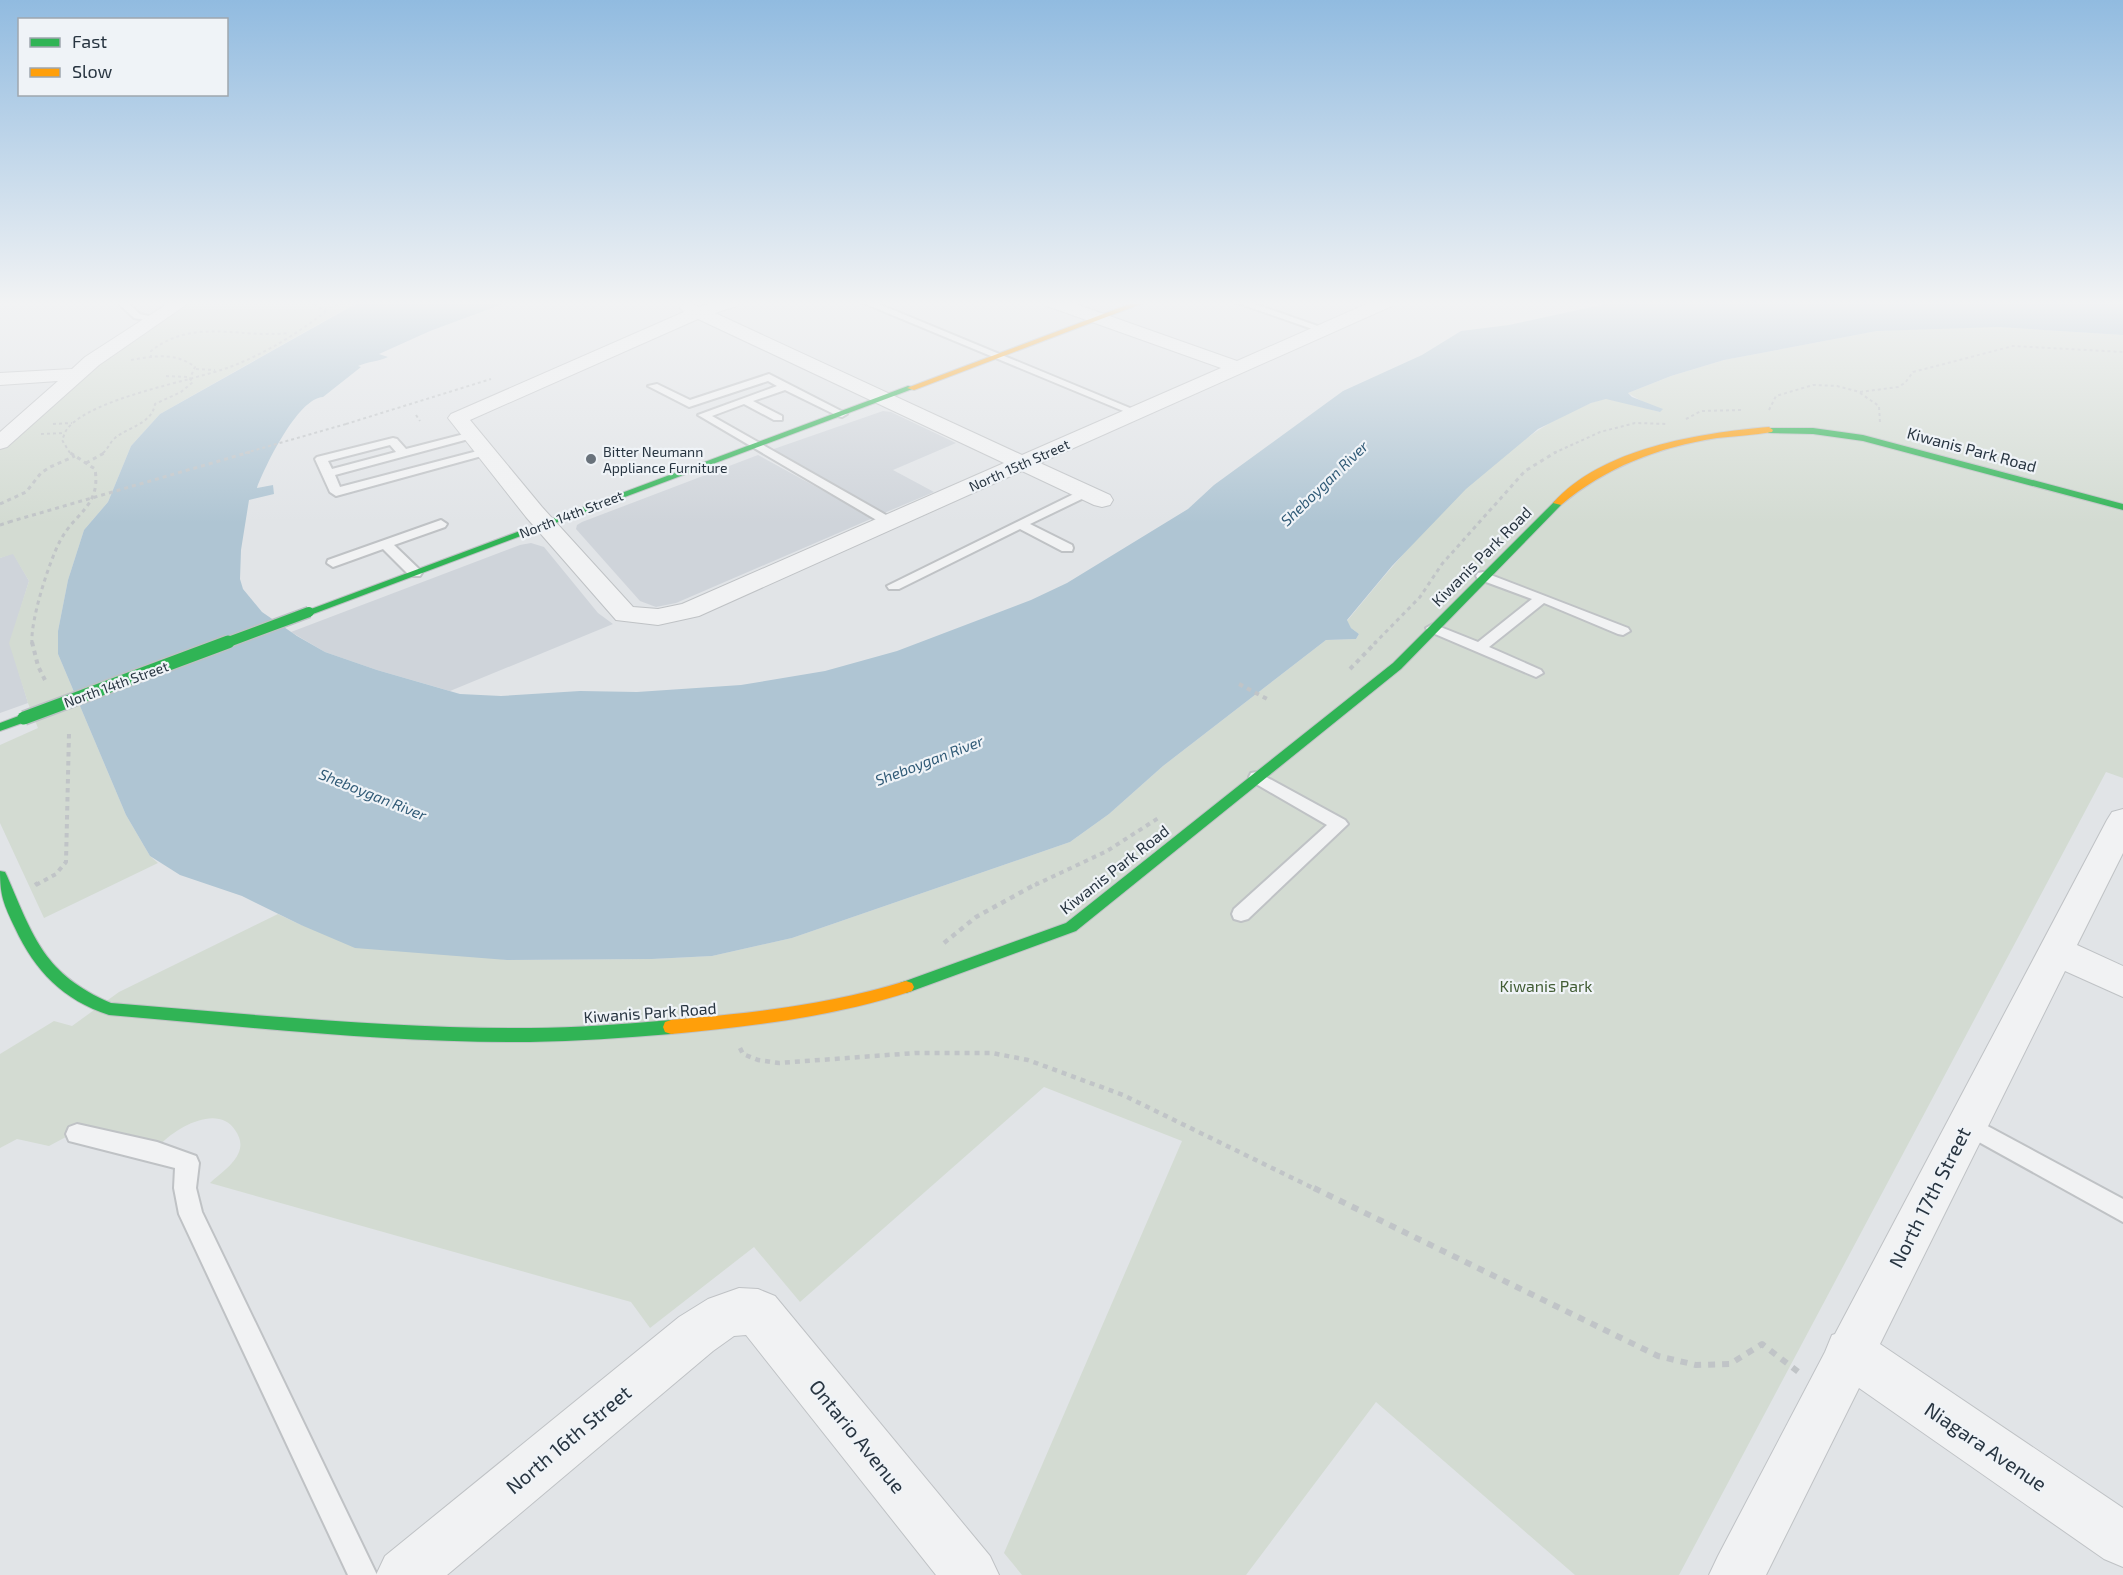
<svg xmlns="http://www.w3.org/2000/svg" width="2123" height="1575" font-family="'Exo 2',sans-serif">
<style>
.built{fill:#cfd4da}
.green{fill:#d3dbd2}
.water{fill:#afc5d3}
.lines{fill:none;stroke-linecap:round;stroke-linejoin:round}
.lane-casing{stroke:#bfc2c5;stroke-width:4}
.street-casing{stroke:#bfc2c5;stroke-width:2}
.fast-casing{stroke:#bfc2c5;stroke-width:2}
.slow-casing{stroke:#bfc2c5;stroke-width:2}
.path-far4{stroke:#c0c4c7;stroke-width:2;stroke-dasharray:3 3;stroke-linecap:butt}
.path-far3{stroke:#c0c4c7;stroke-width:3;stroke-dasharray:4 4;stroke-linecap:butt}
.path-far2{stroke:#c0c4c7;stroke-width:4;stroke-dasharray:4.5 4.5;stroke-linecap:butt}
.path-far1{stroke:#c0c4c7;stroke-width:4.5;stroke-dasharray:5 5;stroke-linecap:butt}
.path{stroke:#c0c4c7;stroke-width:6;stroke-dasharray:7 7;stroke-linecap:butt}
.lane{fill:#f1f2f3;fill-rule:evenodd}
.street{fill:#f1f2f3;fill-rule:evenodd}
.fast{fill:#30b455;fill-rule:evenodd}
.slow{fill:#ff9f0a;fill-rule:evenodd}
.fast-bridge-far1-casing{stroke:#bdc1c5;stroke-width:13;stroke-linecap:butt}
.fast-bridge-casing{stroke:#bdc1c5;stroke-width:16;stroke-linecap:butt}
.path-bridge-far1{stroke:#c0c4c7;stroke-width:2;stroke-dasharray:3 3;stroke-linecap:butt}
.path-bridge{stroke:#c0c4c7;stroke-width:3;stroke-dasharray:4 4;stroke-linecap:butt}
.fast-bridge-far1{stroke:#30b455;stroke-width:10}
.fast-bridge{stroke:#30b455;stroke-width:13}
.poi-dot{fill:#69727b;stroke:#eff3f7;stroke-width:2}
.labels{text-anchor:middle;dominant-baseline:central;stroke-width:4.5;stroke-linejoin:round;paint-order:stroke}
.far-poi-label{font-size:14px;fill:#283541;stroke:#eff3f7;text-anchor:start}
.far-street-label{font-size:14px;fill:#283541;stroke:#eff3f7}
.far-water-label{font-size:15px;font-style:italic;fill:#305a76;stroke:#eff3f7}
.street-label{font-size:16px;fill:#283541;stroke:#eff3f7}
.park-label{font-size:16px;fill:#425d35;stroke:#eff3f7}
.near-street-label{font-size:20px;fill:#283541;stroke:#eff3f7}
</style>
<rect width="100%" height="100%" fill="#e1e4e7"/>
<g class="built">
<path d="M883,411L891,412L956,443L893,470L934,492L884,513L768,451Z"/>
<path d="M758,455L873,518L676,603L656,607L640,601L576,529L577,525L582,522Z"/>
<path d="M531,543L544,547L598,613L613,624L450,691L377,670L325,652L291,632L520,545Z"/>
<path d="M13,553L29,581L10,643L28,703L0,713V558Z"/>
</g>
<g class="green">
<path d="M185,302H345L354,304L160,414L131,446L108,502L84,530L68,580L58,631V654L126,815L150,856L158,863L44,918L0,823V745L38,728L28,703L9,643L29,581L13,554L0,558V446L91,364Z"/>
<path d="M1952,327H1998L2123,335V778L2106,772L1679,1575H1575L1376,1402L1246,1575H1022L1004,1553L1182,1141L1044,1087L800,1302L754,1247L650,1328L631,1302L210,1183C219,1174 234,1165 239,1152C242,1144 240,1137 235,1130C218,1104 177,1127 161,1144L79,1130L49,1146L17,1139L0,1148V1054L54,1021L72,1026L119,992L278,914L301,925L507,960L652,959L712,956L792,938L1070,842L1109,814L1163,766L1326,640L1356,639L1359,634L1351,628L1347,621C1407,548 1490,448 1577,409C1586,405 1596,400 1607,399C1623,398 1644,408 1660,412L1628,393L1671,376L1724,360L1877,331Z"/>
</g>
<path class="water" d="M359,302H508L430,331L379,354L388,357C378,362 369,361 358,366L361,367L323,397C298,398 265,466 257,488L273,485L274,494L249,500L241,550L240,579L243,589L262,612L297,636L325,652L377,670L460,694L501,696L580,691L637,692L741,685L825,671L897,651L1031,600L1067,583L1188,509L1214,485L1343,391L1422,355L1461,331L1509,325L1615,302H2123V335L1998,327L1877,331L1724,360L1671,376L1628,393L1632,397L1663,409L1660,412L1606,399L1591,403L1538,429L1466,489L1392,566L1347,620L1351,628L1359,634L1356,639L1326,640L1163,766L1109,814L1070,842L792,938L712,956L652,959L507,960L355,948L301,925L242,896L180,875L150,856L126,815L58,654V631L68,580L84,530L108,502L131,446L160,414Z"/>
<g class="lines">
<g class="lane-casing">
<g id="lane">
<path d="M117,302H127L140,314L161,319L156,322L134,318Z"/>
<path d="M861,302H874L1142,413L1137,416L1133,415Z"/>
<path d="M1235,302H1249L1329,330L1321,332Z"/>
<path d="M769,374L847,414L842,417L838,416L785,390L753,401L782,416V420H774L744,404L712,416L893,519L895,522L893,525H885L698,415L777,386L768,381L689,407L648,386L657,384L690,400Z"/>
<path d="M472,432L476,433V437L335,475L340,487L485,449L489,450V454L336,496L330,492L315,459L317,457L393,438L397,439L406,449ZM390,445L396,452L332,469L328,461Z"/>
<path d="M1086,488L1090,489V495L1030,524L1072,545L1073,548L1072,551H1062L1020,529L899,589H889L887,586Z"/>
<path d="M441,520L447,524L445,527L394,545L420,570L422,573L420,576H410L383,549L333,567L327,563L328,560Z"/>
<path d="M1483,572L1628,628L1630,631L1623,635L1618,634L1544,603L1489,647L1541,670L1543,673L1536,677L1428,631L1426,628L1433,624L1478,642L1532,599L1478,579L1476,576L1478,573Z"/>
<path d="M1257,772L1345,820L1348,824L1248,919L1241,921L1234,919L1232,914L1234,909L1327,825L1251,781L1249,777L1251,773Z"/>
<path d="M1967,1115L2123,1199V1222L1959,1131L1956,1124L1959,1117Z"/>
<path d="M77,1124L157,1142L196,1156L199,1163L196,1188L202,1212L377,1575H348L179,1214L174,1188L175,1168L69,1141L66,1134L69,1127Z"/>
</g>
</g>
<g class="street-casing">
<g id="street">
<path d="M170,302H190L99,365L7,447L0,449V432L58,381L0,385V373L72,369L85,357Z"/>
<path d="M713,302H739L737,306L715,313L1022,455L1221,368L1047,306L1045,302H1070L1237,361L1371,302H1394L1392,306L1040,463L1110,495L1113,500L1110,505L1102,507L1094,505L1022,471L699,616L658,625L616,620L526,517L448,418L451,414L684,312L680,308L683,304L689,303L700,307ZM698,319L1004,463L682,604L658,609L633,607L542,507L470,420Z"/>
<path d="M2123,809V853L2077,945L2123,966V997L2065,971L1880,1344L2123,1508V1567L2104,1559L1859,1388L1766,1575H1709L1718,1556L1825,1352L1832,1335L1835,1334L2107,820L2112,812Z"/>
<path d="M739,1288L758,1289L775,1296L990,1556L999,1575H936L746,1335L734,1336L713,1351L447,1575H376L385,1556L679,1317L708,1299Z"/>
</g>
</g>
<g class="fast-casing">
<g id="fast">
<path d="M908,386L915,388L313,614L309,615L303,612Z"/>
<path d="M1766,428H1813L1863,435L2123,504V510L1863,441L1813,434L1769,433L1765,430Z"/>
<path d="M1558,500L1561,501V505L1401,669L1076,931L912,991L906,993L900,991L898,987L900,983L1066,923L1393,663L1555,501Z"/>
<path d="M24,714L30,718L28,721L0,731V723Z"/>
<path d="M0,871L5,872L7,876C34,938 44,974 111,1003C250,1014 390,1029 530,1028C577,1028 624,1024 671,1020L677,1022L679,1027L677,1032L671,1034C624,1038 577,1041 530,1042C390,1043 249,1027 109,1015C63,1000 35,971 15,928C4,905 0,896 0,871Z"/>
</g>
</g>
<g class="slow-casing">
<g id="slow">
<path d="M1135,302H1146L914,390L907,388Z"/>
<path d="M1769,427L1773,430L1772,432C1754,435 1735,436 1717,438C1659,447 1606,467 1561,505L1553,503C1602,448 1699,433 1769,427Z"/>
<path d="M906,981L912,983L914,987L912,991C833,1017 753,1026 671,1034L665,1032L663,1027L665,1022L671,1020C751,1013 829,1005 906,981Z"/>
</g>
</g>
<g class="path-far4">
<path d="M324,310L343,303"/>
<path d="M151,358V351C194,317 241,339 289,333"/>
<path d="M131,360C153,356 176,352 195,367L190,378"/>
<path d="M196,369L215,370"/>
<path d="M1860,393L1879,406L1880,423"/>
<path d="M1769,410L1776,396L1813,385L1837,386L1860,392L1898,387L1905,383L1913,372L2013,346L2123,352"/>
<path d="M416,415L420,421"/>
<path d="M1686,419L1701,411L1742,410"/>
<path d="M53,424L72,423"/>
<path d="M346,424L491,379"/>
<path d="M41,434L65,433"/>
<path d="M70,453L62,440C64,436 65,431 68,428C92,398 192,381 230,367C264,354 297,334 325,312L312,302"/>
<path d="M103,453C108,449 110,442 115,438C128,427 152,424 155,404L181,392L193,382L188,377L166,376"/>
<path d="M1554,453L1600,432L1635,423L1668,424"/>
</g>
<g class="path-far3">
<path d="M86,463L106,452"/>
<path d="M0,504L26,492L41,473L50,467L75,456"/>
<path d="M0,525L9,522"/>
<path d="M32,644C30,621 49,562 60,541C75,512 101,507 95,469L69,452"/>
<path d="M1374,644L1420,597L1442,564L1525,471L1556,452"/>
</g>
<g class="path-far2">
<path d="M32,642L38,666L45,680"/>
<path d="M1350,669L1376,642"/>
<path d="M1239,684L1269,700"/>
<path d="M36,885L56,874L66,862L69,733"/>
<path d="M1035,885L1107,851L1160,817"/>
</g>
<g class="path-far1">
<path d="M35,885L38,883"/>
<path d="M944,943L976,917L1038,883"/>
<path d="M740,1048L743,1054L758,1060L779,1063L915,1053H992L1028,1060L1123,1095L1317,1190"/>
</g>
<path class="path" d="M1314,1188L1658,1356L1696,1365L1730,1364L1762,1344L1801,1374"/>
<use href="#lane" class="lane"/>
<use href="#street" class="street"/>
<use href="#fast" class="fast"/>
<use href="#slow" class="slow"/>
<g class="fast-bridge-far1-casing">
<path id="fast-bridge-far1" d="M223,644L309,612"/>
</g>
<g class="fast-bridge-casing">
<path id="fast-bridge" d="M24,718L228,642"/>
</g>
<path class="path-bridge-far1" d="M245,453L346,424"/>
<path class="path-bridge" d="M9,522L250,452"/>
<use href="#fast-bridge-far1" class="fast-bridge-far1"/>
<use href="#fast-bridge" class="fast-bridge"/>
</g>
<linearGradient id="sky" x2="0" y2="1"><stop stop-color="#91bbe0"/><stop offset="0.58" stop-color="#f2f3f4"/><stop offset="1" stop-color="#f2f3f4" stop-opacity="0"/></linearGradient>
<rect width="2123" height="523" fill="url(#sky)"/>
<circle class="poi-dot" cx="591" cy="459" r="6"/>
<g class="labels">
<g class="far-poi-label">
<text x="603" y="451">Bitter Neumann<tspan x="603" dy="16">Appliance Furniture</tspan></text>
</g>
<g class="far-street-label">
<text transform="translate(1019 465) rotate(-24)">North 15th Street</text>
<text transform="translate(571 514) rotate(-21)">North 14th Street</text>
<text transform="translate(116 684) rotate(-20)">North 14th Street</text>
</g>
<g class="far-water-label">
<text transform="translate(1324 483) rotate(-44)">Sheboygan River</text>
<text transform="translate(929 760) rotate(-21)">Sheboygan River</text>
<text transform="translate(373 794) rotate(22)">Sheboygan River</text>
</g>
<g class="street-label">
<text transform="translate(1972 449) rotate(15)">Kiwanis Park Road</text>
<text transform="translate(1481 556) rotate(-45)">Kiwanis Park Road</text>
<text transform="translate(1114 869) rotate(-38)">Kiwanis Park Road</text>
<text transform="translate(650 1012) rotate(-4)">Kiwanis Park Road</text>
</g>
<g class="park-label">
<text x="1546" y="985">Kiwanis Park</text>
</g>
<g class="near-street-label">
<text transform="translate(1929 1197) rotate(-63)">North 17th Street</text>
<text transform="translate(858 1436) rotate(51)">Ontario Avenue</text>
<text transform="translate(568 1439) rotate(-40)">North 16th Street</text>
<text transform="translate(1986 1446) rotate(34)">Niagara Avenue</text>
</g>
</g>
<rect x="18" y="18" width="210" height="78" fill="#eff3f7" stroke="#9fa7ae" stroke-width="1.5"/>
<rect x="30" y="38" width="30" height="9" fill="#30b455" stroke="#9fa7ae" stroke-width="1.5"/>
<text x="72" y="48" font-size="18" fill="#283541">Fast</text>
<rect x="30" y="68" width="30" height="9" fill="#ff9f0a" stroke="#9fa7ae" stroke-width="1.5"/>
<text x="72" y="78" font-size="18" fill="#283541">Slow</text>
</svg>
